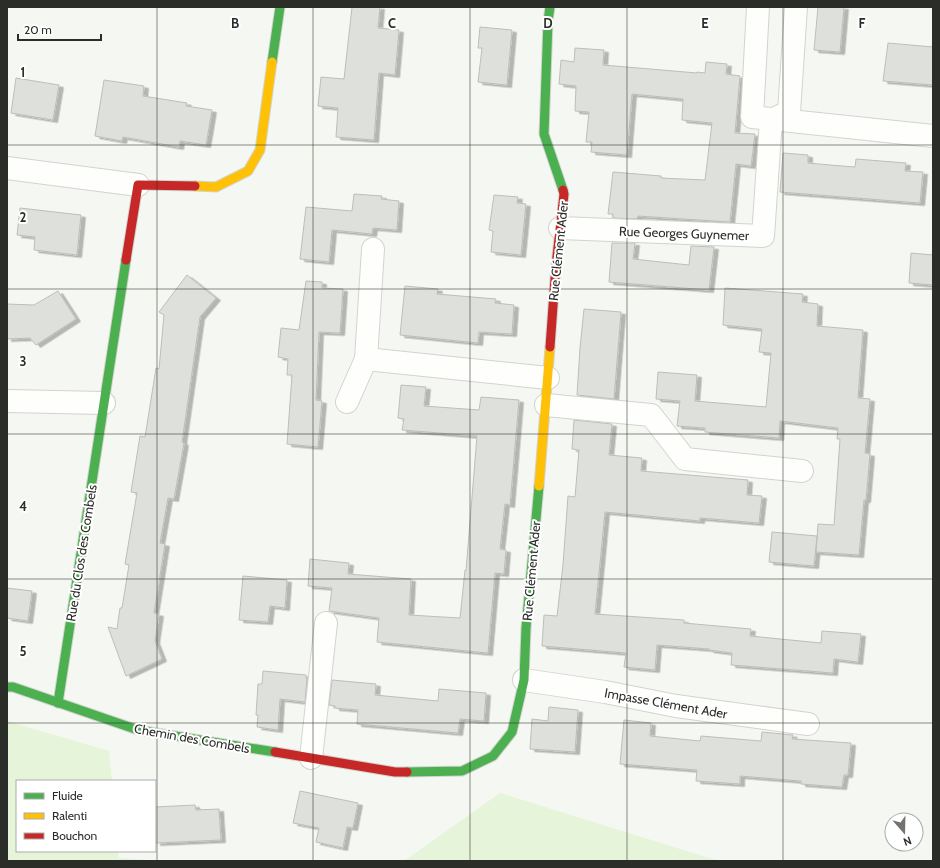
<svg xmlns="http://www.w3.org/2000/svg" width="940" height="868" font-family="Cabin,sans-serif">
<style>
.green{fill:#e6f4d9}
.building{fill:#dde0db;stroke:#bcbeba;filter:url(#shadow)}
.lines{fill:none;stroke-linecap:round;stroke-linejoin:round}
.street-casing{stroke:#d2d4cf;stroke-width:24}
.fast-casing{stroke:#d2d4cf;stroke-width:11}
.slow-casing{stroke:#d2d4cf;stroke-width:11}
.jam-casing{stroke:#d2d4cf;stroke-width:11}
.street{stroke:#fefefd;stroke-width:22}
.fast{stroke:#4caf50;stroke-width:9}
.slow{stroke:#ffc107;stroke-width:9}
.jam{stroke:#c62828;stroke-width:9}
.grid{fill:none;stroke:#2b2d29;stroke-width:1;stroke-opacity:0.55}
.labels{text-anchor:middle;dominant-baseline:central;stroke-width:4;stroke-linejoin:round;paint-order:stroke}
.street-label{font-size:13px;fill:#2b2d29;stroke:#fff}
.grid-label{font-size:13px;text-anchor:middle;font-weight:bold;fill:#2b2d29;stroke:#fff;stroke-width:4;stroke-linejoin:round;paint-order:stroke}
</style>
<defs>
<filter id="shadow"><feDropShadow dx="4.5" dy="2.5" stdDeviation="0" flood-color="#0004"/></filter>
</defs>
<rect width="100%" height="100%" fill="#f5f8f2"/>
<g class="green">
<path d="M7,721L109,751L112,781H17V851H118L119,858L164,861H7Z"/>
<path d="M500,793L719,861H404Z"/>
</g>
<g class="building">
<path d="M352,7H380L378,28L399,30L395,75L379,73L374,140L336,137L338,108L318,106L321,77L344,79Z"/>
<path d="M818,7H844L840,52L814,50Z"/>
<path d="M480,27L512,30L507,85L478,82L482,48H478Z"/>
<path d="M888,43L933,47V85L883,81Z"/>
<path d="M575,48L604,50L603,65L697,73V72L705,73L706,62L727,64L726,74L740,76L735,133L755,134L751,166L736,164L730,222L638,216L637,219L613,218V214H608L613,172L661,176V178L705,180L712,123L682,120L683,99L632,94L627,155L591,152L592,142H586L589,112L575,111L576,86L559,84L561,60L574,62Z"/>
<path d="M16,78L59,85L53,120L11,113Z"/>
<path d="M104,80L144,86L143,96L187,103L186,106L212,110L206,145L180,141L179,147L123,137L122,141L95,136Z"/>
<path d="M783,153L808,155V163L830,165L855,167L856,159L906,163L905,171L923,172L920,203L780,192Z"/>
<path d="M354,194L382,196L381,199L399,201L397,230L373,228L372,234L332,230L329,262L300,259L306,207L352,211Z"/>
<path d="M494,195L518,197L517,203L526,204L521,255L491,252L493,231L489,230Z"/>
<path d="M20,208L81,215L77,255L34,250L35,237L17,235Z"/>
<path d="M612,243H635L633,259L689,265L691,246L714,247L709,290L609,282Z"/>
<path d="M911,253L933,255V285L909,283Z"/>
<path d="M187,275L216,298L200,317L182,442L184,443L174,499L168,498L160,543L165,544L154,613L159,614L155,641L162,659L126,676L108,627L117,629L120,608H122L129,565L125,564L137,493L131,492L140,436L145,437L156,368L159,369L164,315L159,312Z"/>
<path d="M306,281L322,282V288L343,289L340,333L319,332L316,400L322,401L318,447L287,444L292,375H287L288,359L278,357L281,328L299,330Z"/>
<path d="M405,286L438,289L437,294L496,299L495,303L514,305L512,334L479,332L478,343L400,335Z"/>
<path d="M725,288L803,294L802,302L818,304L817,326L863,330L858,398L870,399L865,453L870,454L866,500H864L859,555L816,552L818,524L834,525L840,439H837L838,428L780,421L779,438L705,432V428L677,426L680,401L656,399L658,372L697,375L695,401L766,407L771,353L759,352L762,329L723,325Z"/>
<path d="M58,291L76,319L36,345L30,338L7,339V304L34,305Z"/>
<path d="M584,309L621,312L614,399L577,395L580,348Z"/>
<path d="M401,385L426,387L424,406L479,410L481,397L519,400L510,505L505,504L500,549L506,550L504,574L495,573L488,653L377,642L379,618L329,611L332,588L308,586L310,559L349,563L348,574L411,579L409,615L460,618L465,570L466,571L477,436L402,430L404,419L398,418Z"/>
<path d="M574,420L612,424L609,455L642,458L641,471L748,480L747,495L762,496L759,523L700,518V521L605,512L595,614L684,620V623L751,629L750,636L821,643L822,631L861,634L858,662L834,659L833,673L731,665L732,653L709,650V649L657,645L655,670L624,667L626,653L542,646L544,615L557,616L563,565L568,496L575,497L579,450L572,449Z"/>
<path d="M772,532L817,536L814,566L769,562Z"/>
<path d="M243,576L287,580L285,608L270,606L268,622L239,620Z"/>
<path d="M7,588L32,591L28,621L7,618Z"/>
<path d="M263,671L306,675V678H307L305,702L280,699L278,730L257,727L258,715H256L258,684H262Z"/>
<path d="M332,680L376,684L375,695L438,701L439,689L486,693L484,721L460,719L458,733L357,724L358,710L335,708V706L329,705Z"/>
<path d="M549,707L578,710L575,752L530,749L532,719L548,721Z"/>
<path d="M624,720L651,723L650,736L700,741L701,736L761,741L762,732L793,735L792,739L851,743L848,775H844L842,787L801,784V781L740,776V784L696,781L697,770L620,764Z"/>
<path d="M300,791L358,803L353,828L347,827L343,848L316,842L319,828L293,823Z"/>
<path d="M195,805L196,810L219,809L221,840L156,843L155,807Z"/>
</g>
<g class="lines">
<g class="street-casing">
<g id="street">
<path d="M758,7L752,117L933,136"/>
<path d="M771,120L789,112L796,7"/>
<path d="M7,168L138,185"/>
<path d="M560,228L763,236L771,120"/>
<path d="M366,359L373,249"/>
<path d="M7,401L104,403"/>
<path d="M347,402L366,359L548,378"/>
<path d="M546,405L651,415L685,459L802,471"/>
<path d="M524,680L605,692L676,706L808,724"/>
<path d="M311,758L326,623"/>
</g>
</g>
<g class="fast-casing">
<g id="fast">
<path d="M550,7L548,21L544,134L563,190"/>
<path d="M272,62L280,7"/>
<path d="M7,687H13L138,730L275,752"/>
<path d="M58,703L126,260"/>
<path d="M407,772L462,771L493,756L512,732L524,680L526,628L539,486"/>
</g>
</g>
<g class="slow-casing">
<g id="slow">
<path d="M195,186L216,187L248,171L260,150L272,62"/>
<path d="M539,486L550,347"/>
</g>
</g>
<g class="jam-casing">
<g id="jam">
<path d="M126,260L138,185L195,186"/>
<path d="M550,347L556,265L564,194L563,190"/>
<path d="M275,752L395,772H407"/>
</g>
</g>
<use href="#street" class="street"/>
<use href="#fast" class="fast"/>
<use href="#slow" class="slow"/>
<use href="#jam" class="jam"/>
</g>
<path class="grid" d="M157,7V861M313,7V861M470,7V861M627,7V861M783,7V861M7,145H933M7,289H933M7,434H933M7,579H933M7,723H933"/>
<g class="labels">
<g class="street-label">
<text transform="translate(684 233) rotate(2)">Rue Georges Guynemer</text>
<text transform="translate(558 251) rotate(-84)">Rue Clément Ader</text>
<text transform="translate(81 553) rotate(-81)">Rue du Clos des Combels</text>
<text transform="translate(531 571) rotate(-85)">Rue Clément Ader</text>
<text transform="translate(666 703) rotate(10)">Impasse Clément Ader</text>
<text transform="translate(192 738) rotate(10)">Chemin des Combels</text>
</g>
</g>
<g class="grid-label">
<text x="235" y="28">B</text>
<text x="392" y="28">C</text>
<text x="548" y="28">D</text>
<text x="705" y="28">E</text>
<text x="862" y="28">F</text>
<text x="23" y="77">1</text>
<text x="23" y="222">2</text>
<text x="23" y="366">3</text>
<text x="23" y="511">4</text>
<text x="23" y="656">5</text>
</g>
<rect width="940" height="868" fill="none" stroke="#2b2d29" stroke-width="16"/>
<rect x="16" y="780" width="140" height="72" fill="#ffffff" stroke="#aaaba9"/>
<rect x="24" y="793" width="20" height="6" fill="#4caf50" stroke="#aaaba9"/>
<text x="52" y="800" font-size="12" fill="#2b2d29">Fluide</text>
<rect x="24" y="813" width="20" height="6" fill="#ffc107" stroke="#aaaba9"/>
<text x="52" y="820" font-size="12" fill="#2b2d29">Ralenti</text>
<rect x="24" y="833" width="20" height="6" fill="#c62828" stroke="#aaaba9"/>
<text x="52" y="840" font-size="12" fill="#2b2d29">Bouchon</text>
<g transform="translate(904 832) rotate(160)"><circle r="19" fill="#ffffff" stroke="#aaaba9"/>
<path d="M0-3L7 15L0 10L-7 15Z" fill="#72746f"/>
<text y="-6" font-size="11" font-weight="bold" text-anchor="middle" fill="#2b2d29">N</text>
</g>
<path d="M18 34v6h83v-6" fill="none" stroke="#2b2d29" stroke-width="2"/>
<text x="24" y="34" font-size="12" fill="#2b2d29" stroke="#ffffff" stroke-width="3" paint-order="stroke">20 m</text>
</svg>
